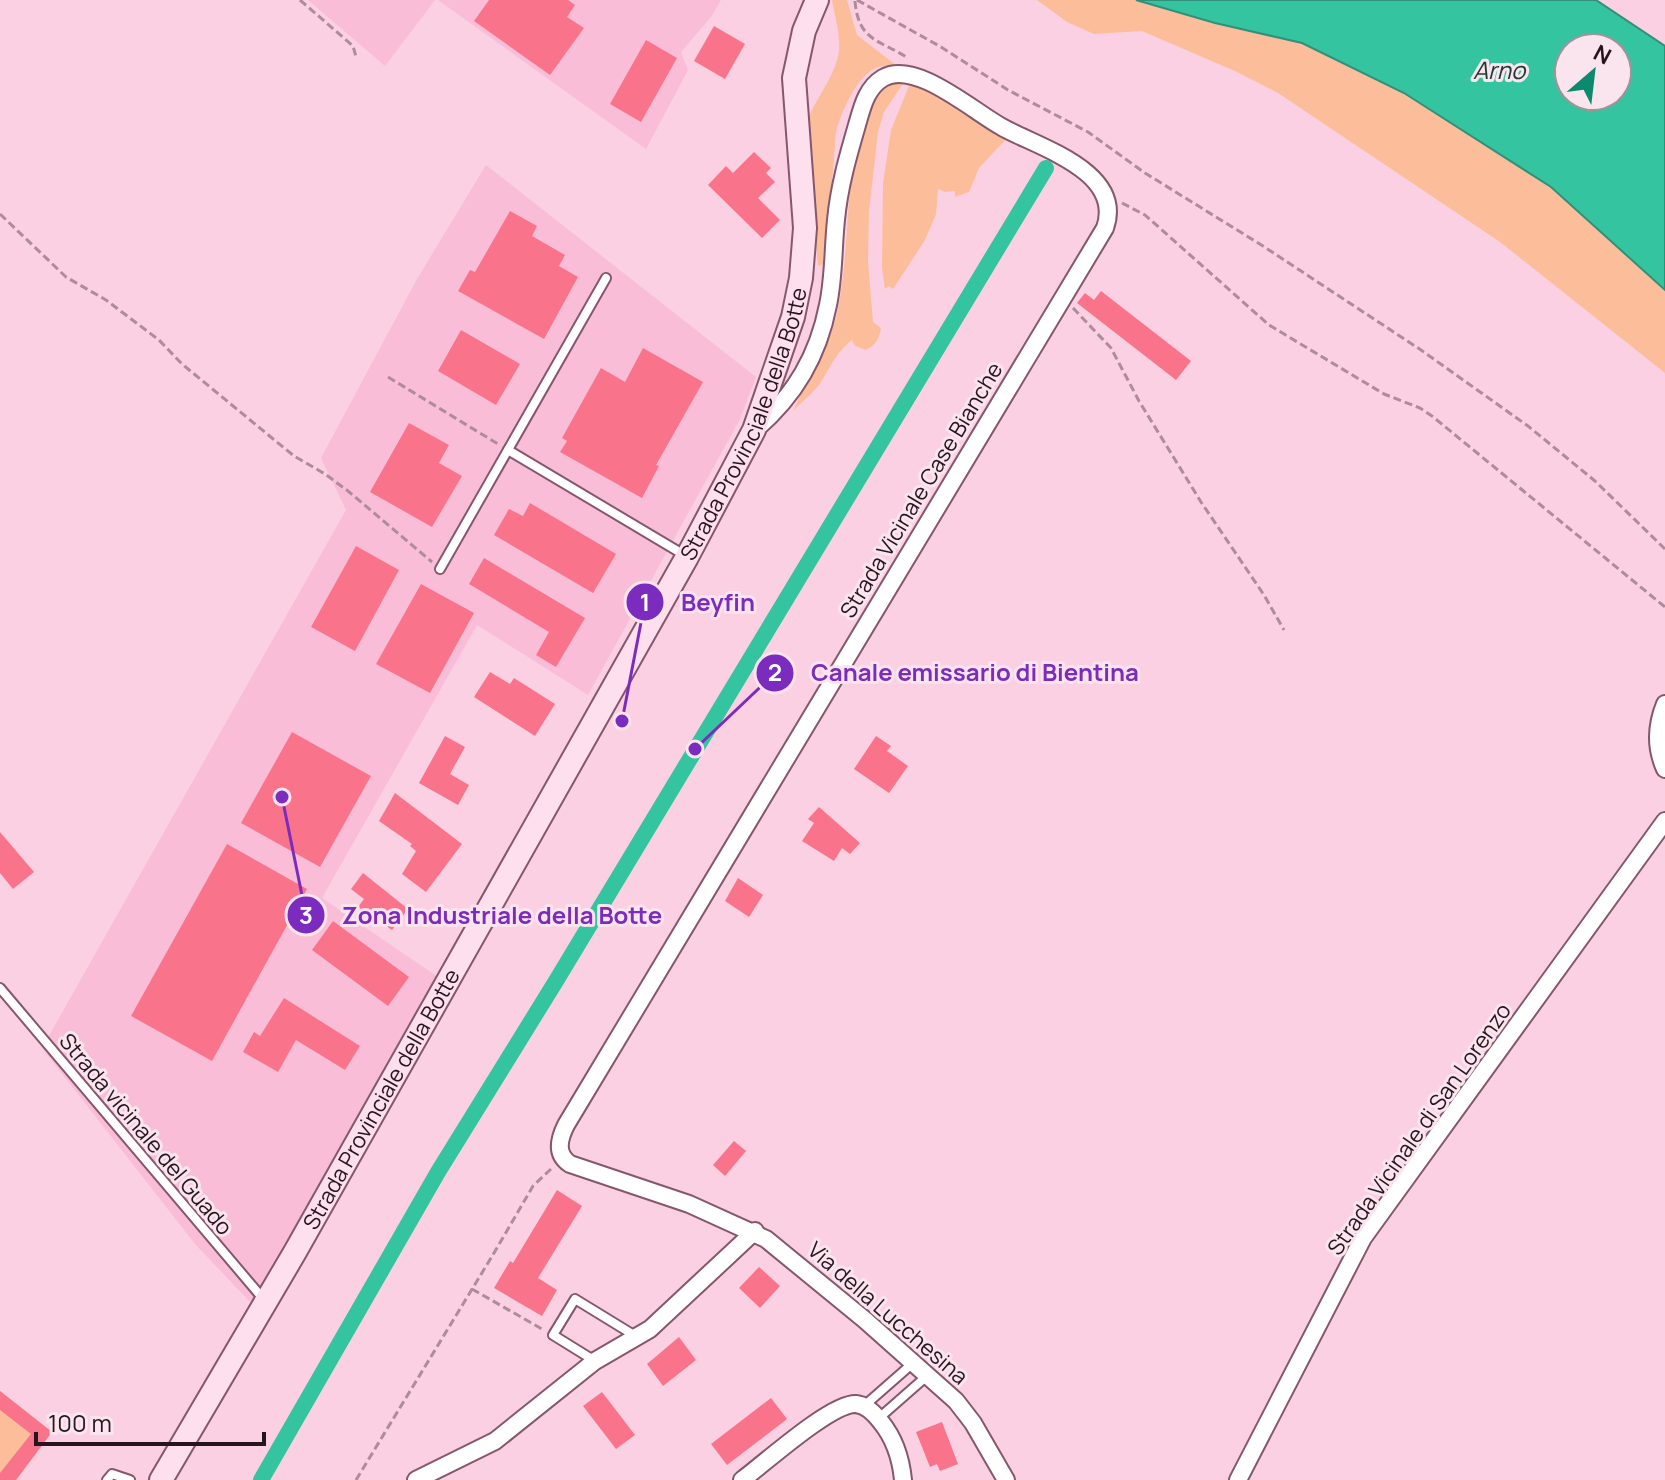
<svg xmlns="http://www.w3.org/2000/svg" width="1665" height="1480" font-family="Manrope,sans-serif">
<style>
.built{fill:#fabdd7}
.green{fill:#fcbe9a}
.water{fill:#35c4a0;stroke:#319079;stroke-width:2;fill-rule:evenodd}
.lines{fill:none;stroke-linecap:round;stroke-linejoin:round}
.canal{stroke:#35c4a0;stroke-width:16}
.building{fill:#f9748b}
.service-casing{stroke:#86576c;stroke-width:12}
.minor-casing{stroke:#86576c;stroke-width:20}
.secondary-casing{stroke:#86576c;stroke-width:26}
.path{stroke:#ae8c9b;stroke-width:3;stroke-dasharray:8 4;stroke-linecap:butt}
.service{stroke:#fff;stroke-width:8}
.minor{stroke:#fff;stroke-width:16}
.secondary{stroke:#fddfed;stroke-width:22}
.labels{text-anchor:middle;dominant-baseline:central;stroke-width:6;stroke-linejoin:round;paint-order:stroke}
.street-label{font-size:22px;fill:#27151d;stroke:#fae4ed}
.water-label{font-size:24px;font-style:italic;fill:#1c382f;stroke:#fae4ed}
.leader{fill:none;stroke:#7b2cbf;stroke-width:3}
.callout-dot{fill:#7b2cbf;stroke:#fae4ed;stroke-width:3}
.mark-label{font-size:24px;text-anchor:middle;font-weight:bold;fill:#fff}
.callout-label{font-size:24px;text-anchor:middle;font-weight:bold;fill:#7b2cbf;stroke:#fae4ed;stroke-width:6;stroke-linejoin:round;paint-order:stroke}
</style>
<rect width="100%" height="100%" fill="#fbd0e2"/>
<g class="built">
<path d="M308,0H435L385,66Z"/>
<path d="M438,0H721L711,17L681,52L688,70L646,149Z"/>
<path d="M486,165L756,377L740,419L588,695L477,625L322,898L438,977L252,1304L195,1244L42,1048L346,510L321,458L417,279Z"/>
</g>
<g class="green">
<path d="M832,0H847L857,35L897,66C891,66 883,65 878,67C857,74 841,113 836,132L826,255L823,264L818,266L805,126C813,102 832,81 838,57C842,39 835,18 832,0Z"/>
<path d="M1037,0H1136L1215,23L1302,43L1404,93L1551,187L1657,280L1665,290V373L1500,242L1278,93L1237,72L1142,31L1094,34L1067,22Z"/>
<path d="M906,79L884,112L878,132L869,211L868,261L873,322L881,328C879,339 876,345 866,350L855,346L852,340C837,351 831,366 821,382C814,392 802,402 793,411C808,377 831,344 838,309C853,235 840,151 881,85Z"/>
<path d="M911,81L926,85L1009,136L979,168L969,192L955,197V191L945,192L938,189L936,214L925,240L893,289L889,286L885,289L882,268L883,183L891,130Z"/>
<path d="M0,1391L52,1432L16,1480H0Z"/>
</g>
<path class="water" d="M1136,0H1596L1665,46V290L1551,187L1404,93L1302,43L1215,23ZM1617,48V96H1569V48Z"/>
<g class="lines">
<path class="canal" d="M261,1480L438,1172L556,981L1046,168"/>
</g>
<g class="building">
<path d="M489,0H568L575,5L567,17L584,28L550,75L474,21Z"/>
<path d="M714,26L745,44L725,79L694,61Z"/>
<path d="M646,40L677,58L641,122L610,104Z"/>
<path d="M754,152L771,168L766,173L775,182L758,198L780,220L762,238L708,185L726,166L733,173Z"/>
<path d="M510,211L537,226L532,236L565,255L559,266L578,277L544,339L458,291L470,270L475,272Z"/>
<path d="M1101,291L1191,361L1176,380L1077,303L1085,293L1094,300Z"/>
<path d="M461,330L520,364L496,405L438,371Z"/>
<path d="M643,348L703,382L656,465L659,466L642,498L560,452L567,441L562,438L601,368L625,382Z"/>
<path d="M409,423L449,445L439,463L462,476L432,527L370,492Z"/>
<path d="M530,503L616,554L593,593L494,535L509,509L523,516Z"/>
<path d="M356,546L399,570L355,651L311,627Z"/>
<path d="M484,558L585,618L556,667L536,655L549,632L469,584Z"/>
<path d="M421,584L474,613L430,693L376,664Z"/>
<path d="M490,672L510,684L514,678L555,704L535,736L474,697Z"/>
<path d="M292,732L371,776L320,867L241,823Z"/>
<path d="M445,736L465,747L450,774L469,785L458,805L419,783Z"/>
<path d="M876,736L891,746L887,751L908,766L889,793L854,769Z"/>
<path d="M395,793L462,844L426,892L402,874L416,851L410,846L412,844L379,821Z"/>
<path d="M819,807L860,843L850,854L842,848L834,861L802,841L814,823L808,819Z"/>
<path d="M0,832L34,872L13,889L0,873Z"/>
<path d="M227,844L307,889L212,1061L131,1016Z"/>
<path d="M363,873L408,909L392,930L358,907L364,899L351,889Z"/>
<path d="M738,878L763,895L749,917L725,901Z"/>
<path d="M333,921L409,977L388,1006L312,950Z"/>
<path d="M284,998L360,1046L345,1070L296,1040L278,1072L243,1052L254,1032L260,1036Z"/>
<path d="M734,1141L746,1151L725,1176L713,1165Z"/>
<path d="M557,1190L582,1206L538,1278L557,1290L542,1316L494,1288L510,1261L513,1263Z"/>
<path d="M759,1267L780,1286L760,1308L739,1288Z"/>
<path d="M679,1337L696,1360L663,1386L647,1364Z"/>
<path d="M0,1391L52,1432L16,1480H0V1473L31,1434L0,1410Z"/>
<path d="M602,1392L635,1435L616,1449L583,1406Z"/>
<path d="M771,1398L787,1419L727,1465L711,1444Z"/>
<path d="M942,1422L958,1464L940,1471L937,1464L930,1467L916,1432Z"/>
</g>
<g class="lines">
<g class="service-casing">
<g id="service">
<path d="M508,450L686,556"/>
<path d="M440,569L606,278"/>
<path d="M0,988L265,1301"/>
<path d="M595,1361L553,1335L575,1299L637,1337"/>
<path d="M864,1406L913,1363"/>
<path d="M879,1418L928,1375"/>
<path d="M107,1480L112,1474L130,1480"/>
</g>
</g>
<g class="minor-casing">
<g id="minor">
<path d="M756,429C795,395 818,356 828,305C834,277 833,248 836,220C839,187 848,156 857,125C862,108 866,88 883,78C915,59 974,112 1002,127C1037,147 1125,171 1105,228L566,1125C559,1139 555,1154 570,1164L689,1204L766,1239L865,1320L956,1401L973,1423L1006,1480"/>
<path d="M1665,704C1656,726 1655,747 1665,769"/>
<path d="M416,1480L495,1441L595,1361L650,1329L755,1231"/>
<path d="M742,1480C765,1463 831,1403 856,1404C867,1405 875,1414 881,1422C894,1438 901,1459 903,1480"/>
<path d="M1238,1480L1363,1238L1665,821"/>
</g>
</g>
<g class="secondary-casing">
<g id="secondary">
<path id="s1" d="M161,1480L295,1252L687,557L754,430L793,317L801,278L805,228L794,78L804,31L817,0"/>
</g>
</g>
<g class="path">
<path d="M300,0L353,46L356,57"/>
<path d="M857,0L941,47L1008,90L1088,132L1145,173L1263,246L1421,350L1528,426L1595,481L1665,549"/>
<path d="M855,1C858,41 880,40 908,58"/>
<path d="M1122,203L1145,215L1269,325L1384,394L1420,408L1432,416L1665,607"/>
<path d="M0,214L66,277L106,300L159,340L182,364L272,438L294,456L325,474L348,491L432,562"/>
<path d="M1073,308L1111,348L1139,401L1201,502L1264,595L1284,630"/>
<path d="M388,377L498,444"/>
<path d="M472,1289L542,1329"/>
<path d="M356,1480L494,1253L533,1186L551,1169"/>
</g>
<use href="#service" class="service"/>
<use href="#minor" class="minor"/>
<use href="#secondary" class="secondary"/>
</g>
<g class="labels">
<g class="street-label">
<text stroke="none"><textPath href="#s1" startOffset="1208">Strada Provinciale della Botte</textPath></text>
<text transform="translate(921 490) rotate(-59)">Strada Vicinale Case Bianche</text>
<text stroke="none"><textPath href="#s1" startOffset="440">Strada Provinciale della Botte</textPath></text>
<text transform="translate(1419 1129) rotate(-55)">Strada Vicinale di San Lorenzo</text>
<text transform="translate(146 1134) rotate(50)">Strada vicinale del Guado</text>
<text transform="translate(888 1313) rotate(41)">Via della Lucchesina</text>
</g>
<g class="water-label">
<text x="1499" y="69">Arno</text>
</g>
</g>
<path class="leader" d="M622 721L645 602M695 749L775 673M282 797L306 915"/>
<g class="callout-dot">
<circle cx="622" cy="721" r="8"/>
<circle cx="695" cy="749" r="8"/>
<circle cx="282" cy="797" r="8"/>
<circle cx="645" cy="602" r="20"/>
<circle cx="775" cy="673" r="20"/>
<circle cx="306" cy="915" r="20"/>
</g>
<g class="mark-label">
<text x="645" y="611">1</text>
<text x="775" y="681">2</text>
<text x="306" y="924">3</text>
</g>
<g class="callout-label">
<text x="718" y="611">Beyfin</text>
<text x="975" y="681">Canale emissario di Bientina</text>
<text x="502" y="924">Zona Industriale della Botte</text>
</g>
<g transform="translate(1593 72) rotate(28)"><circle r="38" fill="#fae4ed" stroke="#a6919a" stroke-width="2"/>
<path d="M0-6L14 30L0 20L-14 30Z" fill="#0b8a6e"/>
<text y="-12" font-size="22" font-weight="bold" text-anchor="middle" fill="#27151d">N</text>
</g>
<path d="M36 1432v12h228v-12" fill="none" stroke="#27151d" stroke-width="4"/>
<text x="48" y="1432" font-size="24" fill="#27151d" stroke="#fae4ed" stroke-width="6" paint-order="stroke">100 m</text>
</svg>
